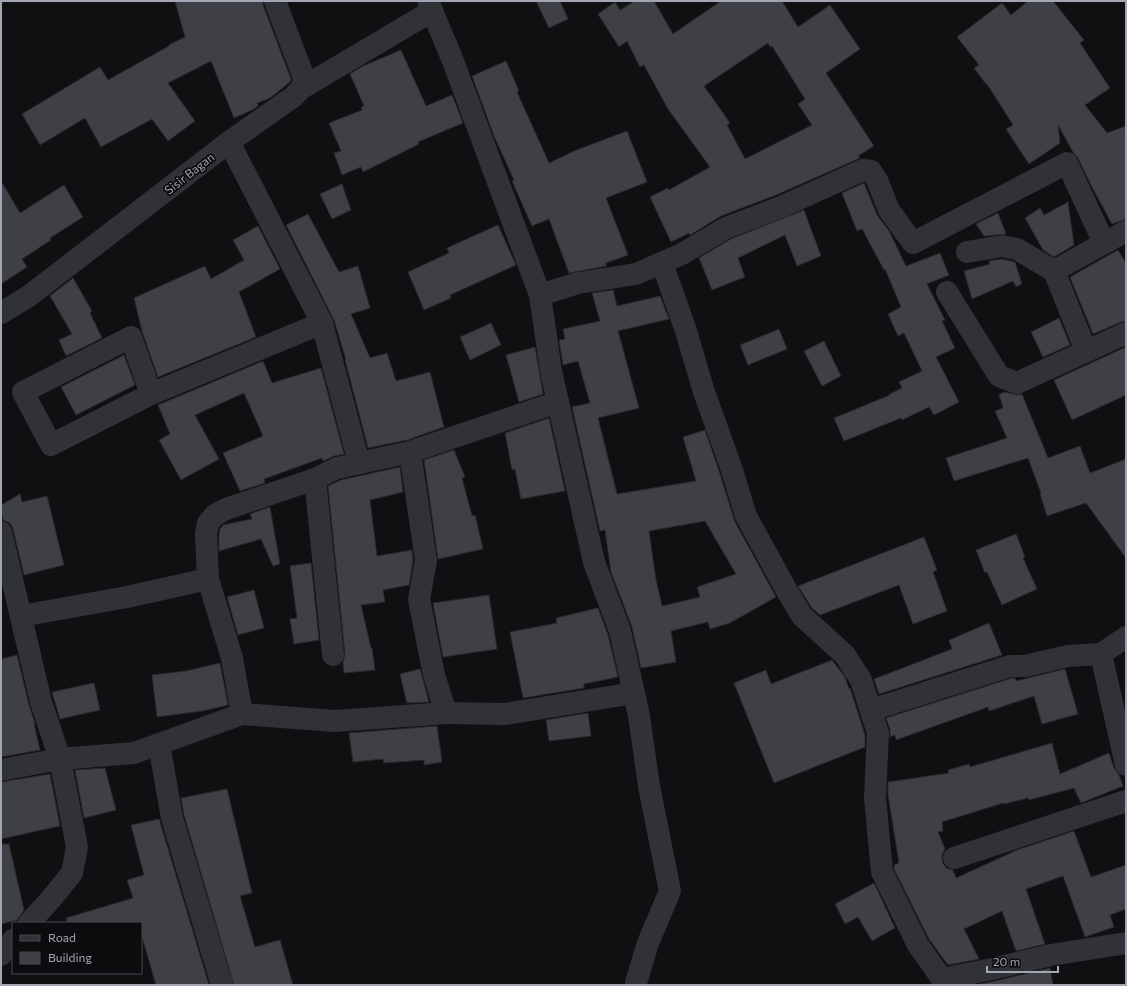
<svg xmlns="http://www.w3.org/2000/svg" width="1127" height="986" font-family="Commissioner,sans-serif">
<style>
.building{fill:#3f4045;stroke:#2a2a2e;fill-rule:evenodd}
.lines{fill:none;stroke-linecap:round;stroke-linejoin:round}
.minor{stroke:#313237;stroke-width:22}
.labels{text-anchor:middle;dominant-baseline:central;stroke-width:3.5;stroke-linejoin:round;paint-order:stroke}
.street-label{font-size:12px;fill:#a1a6b3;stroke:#0c0b0d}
</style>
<rect width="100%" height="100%" fill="#101012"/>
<g class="building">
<path d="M175,1H263V5L291,79L290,82L270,98L257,103L258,106L252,110L234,118L211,61L168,83L195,121L168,141L152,119L101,147L85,118L40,145L22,114L100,67L108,80L169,46V45L185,37Z"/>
<path d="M536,1H560L568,19L549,28Z"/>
<path d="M635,1H654L673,34L721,1H782L798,27L830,5L860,49L826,73L874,146L858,156L860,158L776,195L721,216L690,235L689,233L671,242L650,197L668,188L669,190L710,167L668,109L644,65L640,67L627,41L619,47L598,14L615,2L620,10ZM768,43L770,47L772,46L805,99L798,104L812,125L745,159L727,125L730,123L704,86Z"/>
<path d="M1028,1H1053L1084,40L1080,43L1110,88L1085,105L1107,133L1126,126V219L1112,224L1092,187L1078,158L1073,152L1058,125L1060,143L1029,164L1006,129L1013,125L987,84H986L974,68L979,65L957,37L1002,3L1011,15Z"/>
<path d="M401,50L426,106L452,95L463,123L418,142L419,144L363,172L361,167L342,175L334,153L341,151L329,123L362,110L361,107L364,106L350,74L363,66Z"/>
<path d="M506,61L519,91L517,92L549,163L574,151L627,131L647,182L606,198L628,255L606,263V266L569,273L549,219L532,226L512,181L514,180L494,136L472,76Z"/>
<path d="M1,181L20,213L64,185L83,217L50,238L51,240L22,259L27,267L1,284Z"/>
<path d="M864,183L877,215L889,231L906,266L940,253L949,275L927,284L945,320L942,321L955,348L936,357L959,402L934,415L929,407L902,420L901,418L844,441L834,418L890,395V394L902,388L899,382L922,371L904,333L898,336L888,314L901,307L885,269L884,270L862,229L857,231L842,193Z"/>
<path d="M342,184L351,210L332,219L320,194Z"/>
<path d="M1068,202L1074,245L1054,257L1043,250L1025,218L1040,208L1044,215Z"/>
<path d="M804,210L821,256L797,266L785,235L738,258L745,277L712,290L699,258L731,239Z"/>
<path d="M998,213L1006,234L984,236L976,224Z"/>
<path d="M308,214L339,272L358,266L370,308L351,314L370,358L387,353L396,381L430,372L444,427L407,440L368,448L345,360H346L334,320L286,225Z"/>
<path d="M498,225L516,265L450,295L451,298L424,310L408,272L449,253L447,248Z"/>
<path d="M258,226L280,269L239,292L256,337L158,377L142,331L134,298L205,266L211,279L244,260L233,240Z"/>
<path d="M1118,250L1126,263V321L1121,322L1093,334L1070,277Z"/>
<path d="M1002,259L1015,262L1022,284L1016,287L1013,281L972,299L964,271L990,264L989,261Z"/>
<path d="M73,278L92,311L90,313L102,338L66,356L59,340L72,334L50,296Z"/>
<path d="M613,290L617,306L660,296L669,319L618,331L639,408L598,418L617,494L696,481L683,437L705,430L719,471L735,522L776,597L730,623L710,629L708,622L671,631L676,662L641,668L632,627L611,572L605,530L600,531L572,407L590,403L578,361L563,365L559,340L565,339L563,329L600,321L592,293ZM705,521L736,574L697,587L700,597L662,606L656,580L649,531Z"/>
<path d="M1059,318L1070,345L1043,357L1031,332Z"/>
<path d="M491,323L501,345L470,360L460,337Z"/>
<path d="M779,329L787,349L748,365L740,345Z"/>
<path d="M824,341L841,376L822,386L804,351Z"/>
<path d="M535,347L543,394L519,402L506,355Z"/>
<path d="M1126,347V395L1072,420L1054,380Z"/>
<path d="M124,355L135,385L76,415L61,387Z"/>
<path d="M263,361L272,383L321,368L344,454L334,456L323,461L322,458L264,479L265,483L240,491L223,453L263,436L244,393L195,415L219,459L181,480L159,440L170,434L158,405Z"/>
<path d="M1005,392L1017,395L1022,394L1048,458L1080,446L1090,473L1126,459V558L1086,503L1047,516L1040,494L1041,493L1028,458L954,481L946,458L1007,438L995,411L1003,408L999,394Z"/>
<path d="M549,418L565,491L521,499L515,469L512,470L505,433Z"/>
<path d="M454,450L465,477L462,478L472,516L475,515L483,549L438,559L424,460Z"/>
<path d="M400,467L403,492L370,500L377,556L412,550L413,560L409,585L383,590L385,602L361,605L371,648H372L375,670L344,673L343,662L345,654L328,486L341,480Z"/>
<path d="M20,494L22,502L47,496L64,565L24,575L13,529L10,523L3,520L1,509V505Z"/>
<path d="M270,507L280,564L273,566L261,539L219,551V535L220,529L223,525L252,519L250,514Z"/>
<path d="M1016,534L1025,557L1023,558L1037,589L1002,605L987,572L985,573L976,550Z"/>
<path d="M924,537L937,570L933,572L947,611L913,624L899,585L820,615L812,608L798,586Z"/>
<path d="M311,563L319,640L294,644L290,619L297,618L290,566Z"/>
<path d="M254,590L264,628L238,635L227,597Z"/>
<path d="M489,595L497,649L443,657L433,603Z"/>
<path d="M598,608L608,635L618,677L584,684V688L523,698L510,632L557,623L556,618Z"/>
<path d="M989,623L1002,655L879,694L874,679L952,649L949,640Z"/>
<path d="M17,655L29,705L35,724H34L40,750L1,757V659Z"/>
<path d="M832,660L845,677L849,689L850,688L865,735V747L774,783L734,683L766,670L771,684Z"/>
<path d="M220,663L228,705L202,711L157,717L152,675L186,671Z"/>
<path d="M420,669L429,702L407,703L400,674Z"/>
<path d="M1065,669L1078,714L1042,724L1034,696L989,711L988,707L896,740L895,735L890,737V729L886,718L1012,678H1015L1016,681Z"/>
<path d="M94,683L100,710L60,719L52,692Z"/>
<path d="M588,713L591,736L549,741L546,720Z"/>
<path d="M437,726L442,762L424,765V760L384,763L383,759L353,762L349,733Z"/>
<path d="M1052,743L1060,774L1109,753L1114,768L1119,775L1123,786L1081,803L1074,788L1029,800L1028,798L1004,804L1003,803L942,822L943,831L938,832L945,849L942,855V862L946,868L953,870L956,878L1017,850L1074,831L1091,877L1126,865V909L1110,915L1114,927L1085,937L1063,876L1026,889L1045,944L1016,951L1002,911L964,929L979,959L948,965L929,939L894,869V865L899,863L888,795V782L949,773L948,770L969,764L970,767Z"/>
<path d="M105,768L116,810L84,818L75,770Z"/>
<path d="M50,774L60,826L1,839V782Z"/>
<path d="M227,789L252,893L240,896L255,947L280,940L293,985H234L184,815L181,798Z"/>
<path d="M159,819L160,822L209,985H156L141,933V923H67L66,918L133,898L127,880L144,875L131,825Z"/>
<path d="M1,844H9L24,910L17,920L1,924Z"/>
<path d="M874,883L895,928L872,941L858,917L845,924L835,904Z"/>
<path d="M1050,968L1053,985H976L995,981Z"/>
</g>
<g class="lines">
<g class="minor">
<path d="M302,88L432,11"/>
<path d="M229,142L322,323"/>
<path d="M967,252L1002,246L1017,249L1054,271L1126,231"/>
<path d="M662,263L686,331L704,392L731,467L746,516L787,591L802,616L845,655L861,680L878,733L875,798L882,872L918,945L942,979L992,969L1051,955L1126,943"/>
<path d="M1054,271L1086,351"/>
<path d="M947,292L999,376L1017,383L1126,333"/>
<path d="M540,295L578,283L636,274L682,254L726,228L781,207L863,170L871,171L877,180L889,210L913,243L1067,163L1104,243"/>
<path d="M1,313L29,296L229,142L293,97L302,88L304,78L275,1"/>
<path d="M151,394L131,337L23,392L51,445L151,394L322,323L359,463"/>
<path d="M558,402L594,562L620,631L634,693L639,716L649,786L670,891L648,943L636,983V985"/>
<path d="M410,452L426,560L419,599L434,675L446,713L505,714L634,693"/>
<path d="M315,479L333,655"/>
<path d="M1,532L41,702L60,759L1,770"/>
<path d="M21,616L127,597L208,579"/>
<path d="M1126,637L1101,654L1126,765"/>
<path d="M871,710L1010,666H1025L1068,656L1101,654"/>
<path d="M242,714L335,721L446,713"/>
<path d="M159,744L172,818L222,985"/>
<path d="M954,858L1126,801"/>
<path d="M29,923L51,899L72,873L77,847L60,759L134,753L242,714L232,658L208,579L206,534L208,523L215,515L226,509L315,479L337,468L410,452L558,402L551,371L540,295L453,61L428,1"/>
<path d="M1,955L13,940"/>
</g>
</g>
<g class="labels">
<g class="street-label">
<text transform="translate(189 173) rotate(-38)">Sisir Bagan</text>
</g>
</g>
<rect width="1127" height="986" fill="none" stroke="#a1a6b3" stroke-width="4"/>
<rect x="12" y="922" width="130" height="52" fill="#0c0b0d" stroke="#48494f"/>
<rect x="20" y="935" width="20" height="6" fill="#313237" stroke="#48494f"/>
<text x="48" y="942" font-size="12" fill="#a1a6b3">Road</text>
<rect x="20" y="952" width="20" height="12" fill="#3f4045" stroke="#48494f"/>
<text x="48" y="962" font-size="12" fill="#a1a6b3">Building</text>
<path d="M987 966v6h71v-6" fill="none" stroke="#a1a6b3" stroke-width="2"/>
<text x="993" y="966" font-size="12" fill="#a1a6b3" stroke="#0c0b0d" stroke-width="3" paint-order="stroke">20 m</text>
</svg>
